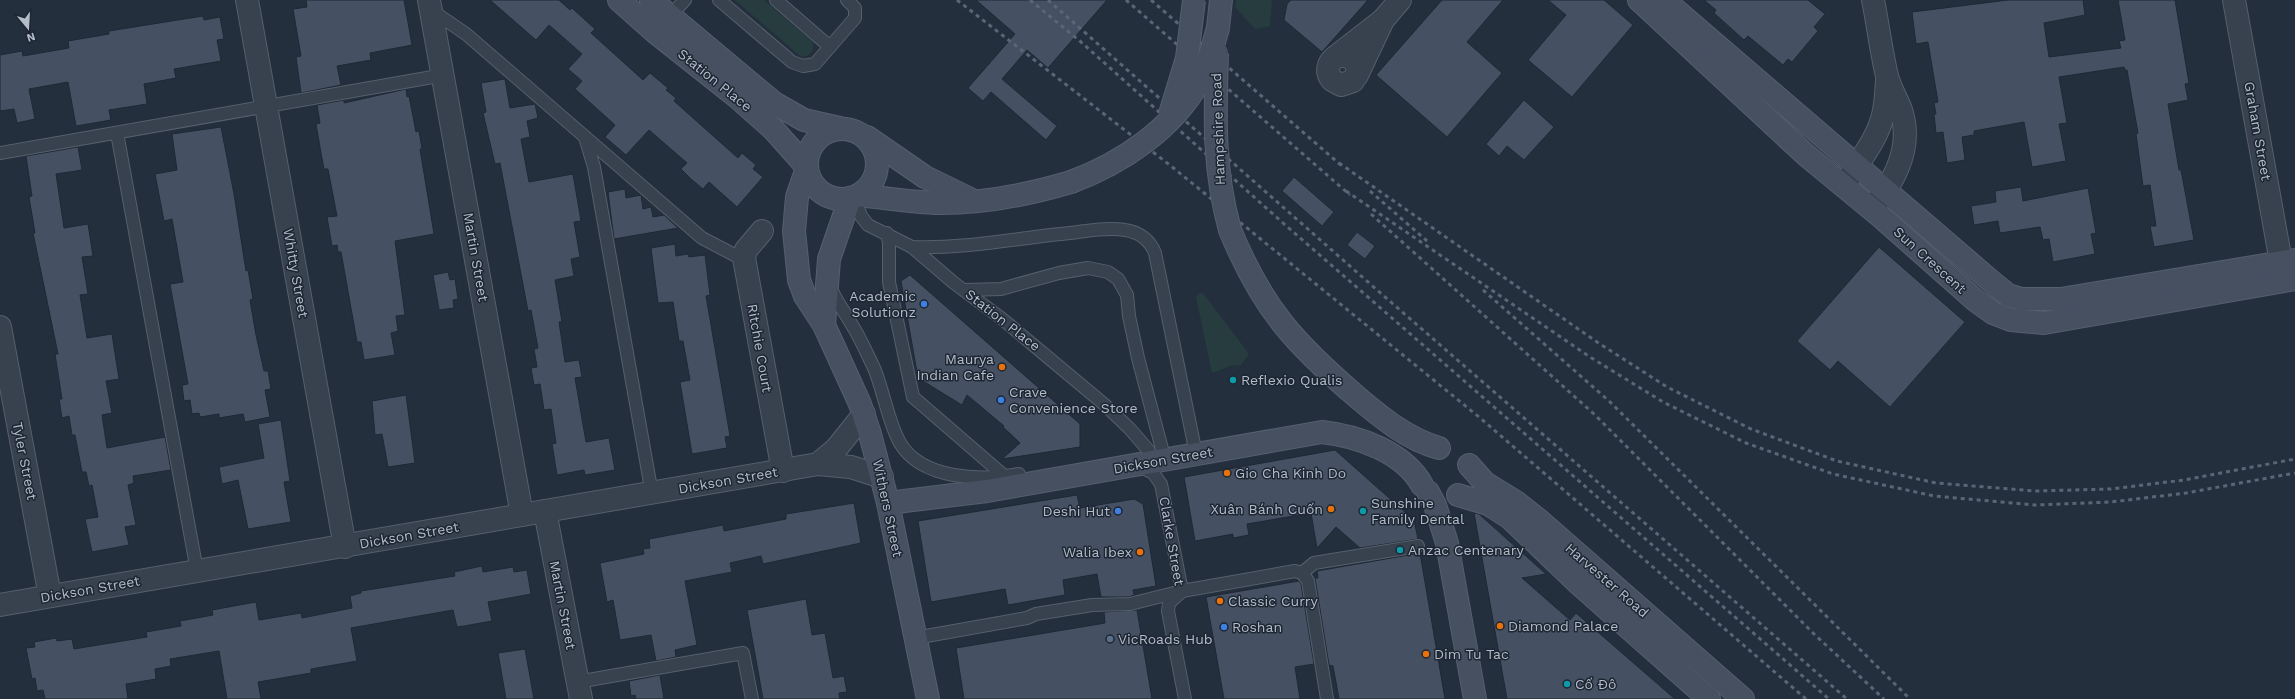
<svg xmlns="http://www.w3.org/2000/svg" width="2295" height="699" font-family="'Work Sans',sans-serif">
<style>
.green{fill:#263c3f}
.building{fill:#455162;stroke:#1f2835}
.lines{fill:none;stroke-linecap:round;stroke-linejoin:round}
.lane-casing{stroke:#565f6c;stroke-width:14}
.street-casing{stroke:#565f6c;stroke-width:24}
.secondary-casing{stroke:#565f6c;stroke-width:24}
.lane{stroke:#38414e;stroke-width:12}
.street{stroke:#38414e;stroke-width:22}
.secondary{stroke:#465061;stroke-width:22}
.rail{stroke:#5a6575;stroke-width:3;stroke-dasharray:4 4;stroke-linecap:butt}
.secondary-bridge-casing{stroke:#565f6c;stroke-width:24;stroke-linecap:butt}
.secondary-bridge{stroke:#465061;stroke-width:22}
.shop-dot{fill:#3f7fe0;stroke:#1d2633;stroke-width:1.5}
.food-dot{fill:#e8710a;stroke:#1d2633;stroke-width:1.5}
.culture-dot{fill:#0f9aa8;stroke:#1d2633;stroke-width:1.5}
.service-dot{fill:#5c6f8a;stroke:#1d2633;stroke-width:1.5}
.labels{text-anchor:middle;dominant-baseline:central;stroke-width:3;stroke-linejoin:round;paint-order:stroke}
.street-label{font-size:14px;fill:#b4bcc9;stroke:#1d2633}
.poi-label{font-size:14px;fill:#b4bcc9;stroke:#1d2633;text-anchor:start}
</style>
<rect width="100%" height="100%" fill="#242f3e"/>
<g class="green">
<path d="M735,0H764L812,41C815,49 812,55 803,57L799,55Z"/>
<path d="M1236,0H1272L1270,26L1255,29L1235,7Z"/>
<path d="M1200,293H1203L1249,354L1240,366L1233,365L1212,373L1196,297Z"/>
</g>
<g class="building">
<path d="M306,0H404L412,45L370,53L371,60L337,66L341,85L301,93L296,57L301,56L293,9L307,7Z"/>
<path d="M490,0H559L570,10L572,8L595,29L591,33L643,80L650,73L668,88L666,90L676,98L674,101L738,158L742,153L756,165L753,169L763,177L737,207L709,182L703,189L691,179L681,169L687,163L649,130L626,155L605,137L615,125L575,89L582,81L568,69L582,54L549,25L536,40Z"/>
<path d="M976,0H1107L1048,68L1027,50L1002,79L1057,126L1046,140L991,92L983,101L968,88L1015,34Z"/>
<path d="M1291,0H1368L1322,52L1284,20L1287,4Z"/>
<path d="M1442,0H1503L1467,42L1502,73L1447,137L1376,75Z"/>
<path d="M1548,0H1604L1633,25L1572,97L1528,60L1566,15Z"/>
<path d="M1704,0H1808L1825,14L1814,27L1818,31L1792,62L1788,59L1783,65L1748,36L1744,40L1714,13L1716,10Z"/>
<path d="M2008,0H2083L2085,15L2044,23L2049,57L2121,48L2119,41L2125,40L2118,0H2175L2189,83L2185,84L2188,100L2168,104L2179,170H2181L2194,240L2154,247L2150,226H2156L2150,185L2143,186L2136,134L2138,133L2127,70H2125L2124,67L2059,77L2067,123L2059,124L2066,161L2032,167L2024,122L1974,131V135L1962,137L1965,160L1947,163L1943,132L1936,133L1934,114H1936L1934,103L1938,102L1928,42L1916,44L1912,12Z"/>
<path d="M203,16L204,20L220,17L224,39L217,40L221,61L174,69L176,78L144,84L147,104L109,110L111,120L76,126L68,82L29,89L35,119L17,123L14,109L0,111V55L22,51L23,56L69,48L68,41L109,34V31Z"/>
<path d="M505,79L510,108L535,104L538,118L527,121L530,137L521,139L529,182L573,174L581,221L574,222L580,257L571,259L574,276L555,280L562,322H559L565,362L579,360L582,377L575,378L586,442L609,438L615,470L585,475L584,470L557,475L552,444L556,443L551,409L544,410L540,384L534,385L531,368L537,367L534,349L538,348L531,310L528,311L500,163L495,164L483,113L486,112L481,83Z"/>
<path d="M406,89L407,97L409,96L416,132L419,131L422,149H420L434,234L395,241L405,315L396,316L398,331L391,333L395,355L364,360L361,342H357L341,252H338L337,245L332,246L327,217L337,216L328,169H324L321,153L316,124L320,123L317,105L344,100V103Z"/>
<path d="M1524,100L1554,127L1524,160L1507,146L1499,156L1486,144Z"/>
<path d="M221,127L234,194L246,271L248,270L253,299L250,300L256,335L264,371H268L271,389L265,390L270,417L245,422L243,414L219,418V414L200,417L199,413L192,414L190,400L184,401L182,385L188,384L170,284L183,282L172,219L164,221L155,174L177,170L172,134Z"/>
<path d="M78,147L82,170L56,174L64,228L88,224L93,256L82,257L88,294L80,295L87,338L112,334L119,379L106,381L112,413L102,415L107,448L165,437L171,470L133,476L134,483L128,485L136,525L125,527L129,545L92,552L85,519L98,517L92,485L89,486L86,472H82L75,435H72L69,416L62,418L59,399H62L55,354H58L33,233H35L29,197L32,196L26,156Z"/>
<path d="M1294,177L1334,212L1322,226L1282,191Z"/>
<path d="M2021,187L2023,201L2088,188L2096,233L2091,234L2095,254L2053,262L2049,239L2043,240L2040,227L2000,233L1998,221L1974,225L1971,206L1996,202L1995,191Z"/>
<path d="M625,189L626,198L641,195L643,209L651,207L653,217L664,215L678,228L614,239L608,192Z"/>
<path d="M1357,232L1375,246L1365,259L1347,245Z"/>
<path d="M675,244L676,256L688,254L689,257L705,255L710,295L706,296L730,436L725,437L727,448L692,454L680,382L690,380L683,341H679L673,302L658,303L651,248Z"/>
<path d="M1879,247L1965,322L1890,407L1838,361L1830,370L1797,341Z"/>
<path d="M448,272L450,280L455,279L458,299L453,300L454,308L439,310L433,275Z"/>
<path d="M910,275L1080,424V447L1002,459L1020,443L1003,427L1004,426L967,395L962,405L918,378L901,281Z"/>
<path d="M406,395L415,463L388,467L382,434L375,435L372,401Z"/>
<path d="M281,420L290,481L284,482L291,522L248,529L238,480L222,484L219,467L264,458L258,424Z"/>
<path d="M1335,450L1414,520L1418,539L1360,548L1336,527L1317,548L1311,513L1247,524L1249,535L1233,538V534L1195,541L1184,477Z"/>
<path d="M1077,495L1080,508L1134,499L1143,504L1156,586L1133,590L1134,595L1129,597H1101L1097,574L1063,580L1065,595L1008,605L1005,589L931,602L918,521Z"/>
<path d="M854,503L861,543L763,564L761,556L730,563L732,572L685,581L697,645L675,650L676,657L656,661L651,635L620,640L613,600L607,602L600,563L644,554L643,549L650,548L649,539L723,525L724,531L786,519V514Z"/>
<path d="M1474,513L1479,514L1546,574L1522,578L1570,620L1576,613L1675,699H1507Z"/>
<path d="M1420,553L1445,699H1339L1333,666L1329,665L1315,578H1318L1317,571Z"/>
<path d="M482,566L483,572L513,567L514,572L527,570L531,594L488,602L492,621L464,626L457,627L453,610L351,628L357,661L311,669V673L258,682L261,699H227L219,651L170,659L171,666L155,669L156,679L126,684L128,699H45L43,690L37,691L35,678L32,679L26,648L35,647L34,642L56,638L57,641L72,639L74,649L147,637L146,632L181,626L180,621L213,615L212,610L256,602L259,620L301,613L302,618L352,608L350,596L361,593V591L455,576L454,572Z"/>
<path d="M1299,581L1301,584L1314,664L1295,667L1300,699H1224L1206,597Z"/>
<path d="M806,599L812,635L825,633L833,678L844,676L847,692L839,693L840,699H763L747,610Z"/>
<path d="M1137,610L1152,699H964L956,648L1105,623L1104,612Z"/>
<path d="M525,649L534,699H506L498,653Z"/>
<path d="M660,675L664,699H636L635,695L631,696L629,681Z"/>
</g>
<g class="lines">
<g class="lane-casing">
<g id="lane">
<path d="M719,0L792,62L803,66L815,64L855,18V8L847,0"/>
<path d="M776,0L830,47"/>
<path d="M431,10L466,34L702,238L744,260"/>
<path d="M669,17L685,0"/>
<path d="M117,133L197,571"/>
<path d="M585,137L594,167L652,494"/>
<path d="M0,153L444,75"/>
<path d="M854,197L861,216L868,225L912,247L954,283L1001,318L1105,405L1130,429L1149,451"/>
<path d="M887,233L889,243V282L913,397L1009,480"/>
<path d="M912,247C965,249 1017,238 1070,233C1088,231 1107,227 1125,230C1139,232 1150,240 1155,253L1194,444"/>
<path d="M830,286C835,300 845,312 852,325C861,339 867,354 874,368C884,392 888,422 900,443C922,480 982,481 1019,474"/>
<path d="M966,290L1001,289L1059,273L1088,268L1108,272L1118,279L1127,295L1129,316L1138,358L1162,449"/>
<path d="M1139,466L1153,473L1161,484L1182,591"/>
<path d="M1302,573L1314,563L1418,546"/>
<path d="M1181,592L1169,603L1168,611L1185,699"/>
<path d="M915,638L1027,618L1036,614L1092,605L1130,604L1182,591L1295,571L1302,573L1308,581L1327,699"/>
<path d="M577,682L743,653L752,699"/>
</g>
</g>
<g class="street-casing">
<g id="street">
<path d="M247,0L345,547"/>
<path d="M429,0L522,515"/>
<path d="M1873,0C1878,25 1881,51 1887,76C1890,88 1897,99 1901,110C1913,146 1896,179 1874,206"/>
<path d="M2234,0L2281,262"/>
<path d="M1334,58L1345,55L1355,61L1358,71L1353,81L1341,85L1332,80C1326,73 1327,64 1334,58L1383,20"/>
<path d="M1357,75L1383,20L1400,0"/>
<path d="M1844,186C1857,163 1877,141 1883,115C1886,104 1886,93 1887,81"/>
<path d="M762,231L746,250L744,258L783,471"/>
<path d="M0,327L50,596"/>
<path d="M818,464L836,449L864,414"/>
<path d="M545,511L581,699"/>
<path d="M0,605L818,464L851,467L882,477"/>
</g>
</g>
<g class="secondary-casing">
<g id="secondary">
<path d="M619,0L655,32L737,97L773,129L806,166"/>
<path d="M651,0L774,103L804,120L844,129"/>
<path d="M1639,0L1806,155L1880,216L1975,300L1993,313L2011,320L2044,323L2295,279"/>
<path d="M1664,0L1992,282L2008,295L2021,299H2061L2295,260"/>
<path d="M1218,28L1221,0"/>
<circle cx="842" cy="164" r="35"/>
<path d="M867,137L925,177L970,199"/>
<path d="M807,168L797,197L794,231L799,280L805,296L824,325L860,404L870,434L888,503L928,699"/>
<path d="M859,195C884,198 910,202 935,203C981,204 1027,195 1071,182"/>
<path d="M1230,230C1262,308 1294,343 1357,397C1382,418 1407,439 1439,448"/>
<path d="M824,325L829,259L850,198"/>
<path d="M1469,465L1485,483L1516,502L1540,521L1743,699"/>
<path d="M1428,492L1435,505L1447,543L1475,699"/>
<path d="M1458,495L1488,504L1510,518L1579,584L1709,699"/>
<path d="M888,503L987,491L1322,432C1358,436 1404,452 1422,485"/>
</g>
</g>
<use href="#lane" class="lane"/>
<use href="#street" class="street"/>
<use href="#secondary" class="secondary"/>
<g class="rail">
<path d="M957,0L1171,166L1479,417L1806,699"/>
<path d="M1030,0L1081,42L1283,223L1829,699"/>
<path d="M1048,0L1385,297L1847,699"/>
<path d="M1126,0L1350,195"/>
<path d="M1151,0L1343,167"/>
<path d="M1339,163L1597,342L1667,387L1751,429L1837,461L1936,483L2035,491L2111,489L2184,480L2295,459"/>
<path d="M1346,191L1590,357L1663,402L1746,443L1833,474L1934,496L2035,505L2111,502L2186,493L2295,473"/>
<path d="M1370,191L1427,241"/>
<path d="M1371,214L1594,414L1813,633L1884,699"/>
<path d="M1483,290L1609,401L1910,699"/>
</g>
<g class="secondary-bridge-casing">
<g id="secondary-bridge">
<path d="M1217,53C1215,116 1213,169 1230,230"/>
<path d="M1170,114L1187,58L1194,0"/>
<path d="M1071,182C1122,163 1173,129 1200,80C1209,64 1213,45 1218,28"/>
</g>
</g>
<use href="#secondary-bridge" class="secondary-bridge"/>
</g>
<g class="shop-dot">
<circle cx="924" cy="304" r="4"/>
<circle cx="1001" cy="400" r="4"/>
<circle cx="1118" cy="511" r="4"/>
<circle cx="1224" cy="627" r="4"/>
</g>
<g class="food-dot">
<circle cx="1002" cy="367" r="4"/>
<circle cx="1227" cy="473" r="4"/>
<circle cx="1331" cy="509" r="4"/>
<circle cx="1140" cy="552" r="4"/>
<circle cx="1220" cy="601" r="4"/>
<circle cx="1500" cy="626" r="4"/>
<circle cx="1426" cy="654" r="4"/>
</g>
<g class="culture-dot">
<circle cx="1233" cy="380" r="4"/>
<circle cx="1363" cy="511" r="4"/>
<circle cx="1400" cy="550" r="4"/>
<circle cx="1567" cy="684" r="4"/>
</g>
<circle class="service-dot" cx="1110" cy="639" r="4"/>
<g class="labels">
<g class="street-label">
<text transform="translate(715 80) rotate(39)">Station Place</text>
<text transform="translate(1218 129) rotate(-92)">Hampshire Road</text>
<text transform="translate(2258 131) rotate(80)">Graham Street</text>
<text transform="translate(476 257) rotate(80)">Martin Street</text>
<text transform="translate(1930 260) rotate(42)">Sun Crescent</text>
<text transform="translate(296 273) rotate(80)">Whitty Street</text>
<text transform="translate(1003 320) rotate(38)">Station Place</text>
<text transform="translate(760 348) rotate(80)">Ritchie Court</text>
<text transform="translate(1163 460) rotate(-10)">Dickson Street</text>
<text transform="translate(25 461) rotate(79)">Tyler Street</text>
<text transform="translate(728 480) rotate(-10)">Dickson Street</text>
<text transform="translate(888 508) rotate(78)">Withers Street</text>
<text transform="translate(409 535) rotate(-10)">Dickson Street</text>
<text transform="translate(1172 541) rotate(80)">Clarke Street</text>
<text transform="translate(1607 580) rotate(41)">Harvester Road</text>
<text transform="translate(90 589) rotate(-10)">Dickson Street</text>
<text transform="translate(563 605) rotate(79)">Martin Street</text>
</g>
<g class="poi-label">
<text x="916" y="296" text-anchor="end">Academic<tspan x="916" dy="16">Solutionz</tspan></text>
<text x="994" y="359" text-anchor="end">Maurya<tspan x="994" dy="16">Indian Cafe</tspan></text>
<text x="1241" y="380">Reflexio Qualis</text>
<text x="1009" y="392">Crave<tspan x="1009" dy="16">Convenience Store</tspan></text>
<text x="1235" y="473">Gio Cha Kinh Do</text>
<text x="1371" y="503">Sunshine<tspan x="1371" dy="16">Family Dental</tspan></text>
<text x="1323" y="509" text-anchor="end">Xuân Bánh Cuốn</text>
<text x="1110" y="511" text-anchor="end">Deshi Hut</text>
<text x="1408" y="550">Anzac Centenary</text>
<text x="1132" y="552" text-anchor="end">Walia Ibex</text>
<text x="1228" y="601">Classic Curry</text>
<text x="1508" y="626">Diamond Palace</text>
<text x="1232" y="627">Roshan</text>
<text x="1118" y="639">VicRoads Hub</text>
<text x="1434" y="654">Dim Tu Tac</text>
<text x="1575" y="684">Cố Đô</text>
</g>
</g>
<g transform="translate(28 28) rotate(162)" stroke="#1d2633" stroke-width="3" paint-order="stroke">
<path d="M0-3L7 15L0 10L-7 15Z" fill="#b4bcc9"/>
<text y="-6" font-size="11" font-weight="bold" text-anchor="middle" fill="#b4bcc9">N</text>
</g>
</svg>
